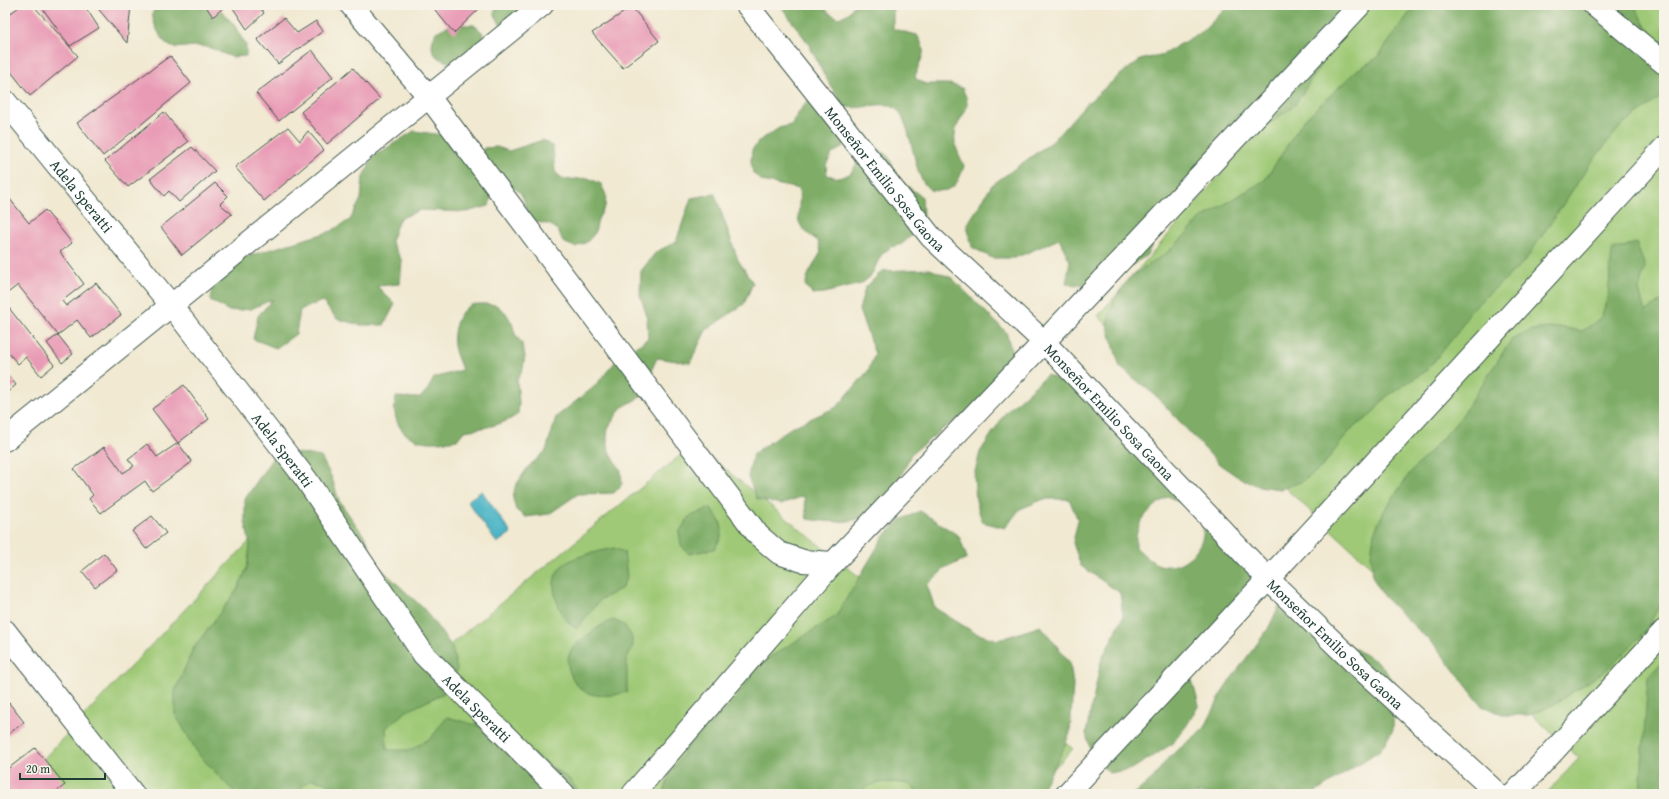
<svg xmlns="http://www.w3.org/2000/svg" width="1669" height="799" font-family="'Gentium Book Plus',serif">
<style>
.green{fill:#9fc976;stroke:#5f8355}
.forest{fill:#7fad67;stroke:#4f754e;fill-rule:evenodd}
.water{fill:#47b2c4;stroke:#33787c}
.building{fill:#e99bb6}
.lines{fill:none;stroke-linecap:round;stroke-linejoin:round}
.minor-casing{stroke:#3e574c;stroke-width:24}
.minor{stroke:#fff;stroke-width:22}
.labels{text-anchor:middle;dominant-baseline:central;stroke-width:3.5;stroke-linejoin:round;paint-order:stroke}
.street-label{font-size:15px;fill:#1f3d34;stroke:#f7f3e8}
</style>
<rect width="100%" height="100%" fill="#f7f3e8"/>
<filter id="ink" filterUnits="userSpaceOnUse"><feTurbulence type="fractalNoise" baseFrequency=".025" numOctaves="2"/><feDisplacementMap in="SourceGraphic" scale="8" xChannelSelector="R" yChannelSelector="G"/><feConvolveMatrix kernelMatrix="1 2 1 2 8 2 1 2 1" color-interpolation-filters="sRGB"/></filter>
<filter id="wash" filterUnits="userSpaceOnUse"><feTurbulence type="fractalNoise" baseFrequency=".012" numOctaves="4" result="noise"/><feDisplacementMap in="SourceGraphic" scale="16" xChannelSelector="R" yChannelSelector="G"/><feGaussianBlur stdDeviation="0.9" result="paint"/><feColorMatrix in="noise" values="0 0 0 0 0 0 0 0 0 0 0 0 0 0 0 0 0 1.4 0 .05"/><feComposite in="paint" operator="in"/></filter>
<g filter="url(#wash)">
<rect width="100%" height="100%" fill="#f1e9d2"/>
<g class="green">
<path d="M1367,5H1664V794H1546L1579,758L1098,316Z"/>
<path d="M694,444L1073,749L1029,794H10L299,489L428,663Z"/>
</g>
<g class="forest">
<path d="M156,5H207L219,8L234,25L246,45V56C242,56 237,57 233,57C224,55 216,49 207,47C180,42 170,61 155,25C152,19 152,11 156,5Z"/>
<path d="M498,5H540L512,24H500L494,13Z"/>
<path d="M780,5H823L829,13L839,18L849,13L854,5H893V29L917,35C930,56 919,57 915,78L925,84H950L962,88C975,112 959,112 955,134C953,145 960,156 964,166C957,187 952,193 930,190C927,187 924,184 922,180C913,164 910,118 895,108C880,99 860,112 844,106L850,115L851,126L849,138L841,148L832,154L826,165L827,175L839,178L850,174L856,165L858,152L869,149L880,150L889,157L898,179L922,197L923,215L921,227L902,244L891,247L881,255L871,276L861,284L824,293L812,294L805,285L809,273L821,252L818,241C788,221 802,217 799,189L762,181L753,173L751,161L752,150L759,141L779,128L791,125L803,106L811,97H833L842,104L824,75L808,43Z"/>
<path d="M1229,5H1355L1345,27L1295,105L1199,174L1168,212L1147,255L1110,280L1088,286L1066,284L1070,261L1059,239L1015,258H992L972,247L967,225L992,185L1053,141L1084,106L1120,75L1140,60L1164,54L1204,30Z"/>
<path d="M1415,5H1634L1646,27L1664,43V92L1658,99L1620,127L1590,164L1525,261L1470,311L1457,333L1427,370L1386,397L1371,415L1351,429L1322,467L1303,481L1281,489L1258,486L1238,477L1219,464L1156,396L1120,367L1107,324L1114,301L1128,279L1169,251L1203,217L1265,180L1303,121L1357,70L1377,58Z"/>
<path d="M462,25H474L483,33L484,44L454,63C434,60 427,51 436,32L446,27Z"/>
<path d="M414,131L442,135L464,145L478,161L484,148L497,147L509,151L543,140L553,147L555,172L564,180L588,178L601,184L606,195L605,207L598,219L595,233L587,242L575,247L563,242C555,218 546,228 528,218C522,190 523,190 495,181L489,206L467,212L420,210L399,219L391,241L402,261L400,284L377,286L395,304L384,325H360L337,319L322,301L300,310L296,334L276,348L253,339L258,316L273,299L251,309L229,311L210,300L214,278L232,261L329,232L350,220L361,199L363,177L374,156Z"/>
<path d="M715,194L738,260L753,283L744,304L706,330L690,363L657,358L652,369L655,380L651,391L621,408L608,428L607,439L609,451L621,471L622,484L614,493L578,494L549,514L526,517L516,510L513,499L515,487L528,467L546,451L556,417L594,387L617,360L627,354L648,338L647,316L640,295L641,271L656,252L676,242L691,198Z"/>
<path d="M1636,243L1645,266L1639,290L1645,312L1664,300V599L1643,634L1608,669L1551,706L1529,715H1505L1482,706L1436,647L1384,597L1373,578L1371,556L1374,533L1384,511L1410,473L1459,420L1511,340L1532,330L1558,327L1582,331L1601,318L1608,296L1612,250Z"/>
<path d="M930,269L952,278L1006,332L1013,356L968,413L948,425L911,454L901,476L895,500C860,522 848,525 807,519L804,496L781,504L757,499L748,477L753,454L792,427L837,407L868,371L875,354L859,310L865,288L882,271Z"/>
<path d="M484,304L496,305L506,313L512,323L515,334L522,344L525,356L523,369L517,380L519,403L518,414C502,426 483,428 464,431L457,440C449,441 442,442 434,442C406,443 390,425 396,397L420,398L428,389L434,378L462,370C460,363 455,354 454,346C452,332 457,311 471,305C475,304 480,304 484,304Z"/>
<path d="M1047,375L1069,384L1264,580L1186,659L1199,705L1187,725L1172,744L1132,769L1109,773L1092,757L1086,733L1101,661L1123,617L1120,593L1081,566L1073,543L1078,520L1069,499H1044L1020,509L1005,528L982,522L976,500L974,476L980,452L1006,412ZM1168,496C1177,501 1189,507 1197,515C1218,536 1183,578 1155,563C1148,559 1142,553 1136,547C1134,521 1149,510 1168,496Z"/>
<path d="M298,453L321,457L332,478L339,501L367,540L374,562L424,609L452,647L457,669L448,691L405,712L386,728L387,750H410L431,738L447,717L491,729L511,738L569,779L581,794H358L312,779L294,794H236L199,755L175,714V691L193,649L237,590L247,568L250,545L245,521V499L274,456Z"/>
<path d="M710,508C723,522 727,533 714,549L689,554L681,545L679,532L689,517Z"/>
<path d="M920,511L959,536L967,558L944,569L927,585L935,608L975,633L998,640L1041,626L1070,663L1073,685L1070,733L1061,754L1039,794H919L910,784C895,782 869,779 860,794H663L670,774L696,733L733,703L759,664L836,616L884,536L901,520Z"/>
<path d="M614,548L624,552L627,577L622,588L600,600L576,629C562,617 562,615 556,598C544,558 586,555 614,548Z"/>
<path d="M1280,604L1379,663L1394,681L1393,730L1380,750L1313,794H1132L1137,792L1154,777L1168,758L1204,729L1225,687L1268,629Z"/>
<path d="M614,620L624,625L631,635L633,646L627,658V692C616,695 603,697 591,694C576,691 564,668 569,655C572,646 581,640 588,635C597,628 603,623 614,620Z"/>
<path d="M1664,660V794H1640L1648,677Z"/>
</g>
<path class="water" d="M482,491L511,533L497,543L467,501Z"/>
<g id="blocks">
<g class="building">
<path d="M22,5H33L78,56L30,96L5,64V17Z"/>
<path d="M40,5H84L99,28L70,46Z"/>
<path d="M95,5H131L127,43Z"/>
<path d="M205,5H226L213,17Z"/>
<path d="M231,5H258L264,13L247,29Z"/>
<path d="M431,5H475L479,9L454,33Z"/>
<path d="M632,7L659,41L623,68L592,33Z"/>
<path d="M284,18L297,33L316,21L323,31L278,64L257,39Z"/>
<path d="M312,50L333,77L279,121L256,93Z"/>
<path d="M170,56L191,83L103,156L77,123Z"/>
<path d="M353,68L380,99L327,144L301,112Z"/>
<path d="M164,112L188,142L128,187L105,161Z"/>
<path d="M288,127L300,141L308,131L324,150L264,201L235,167Z"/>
<path d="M192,147L215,171L179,202L169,191L164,196L150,179Z"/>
<path d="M215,183L228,196L220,204L232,214L182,255L161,227Z"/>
<path d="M5,193L29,223L45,210L72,243L60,252L84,284L62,301L66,306L96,283L121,315L91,338L77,320L58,335L18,285L5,295Z"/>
<path d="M5,303L54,365L41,376L26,357L18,364L5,349Z"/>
<path d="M58,335L73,354L62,363L47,343Z"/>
<path d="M5,371L16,385L5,394Z"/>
<path d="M184,385L209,419L178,443L152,409Z"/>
<path d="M178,443L192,462L152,491L145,481L101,513L89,499L93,495L74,469L104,447L123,473L134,466L128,459L147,444L157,457Z"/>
<path d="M152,516L166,533L146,549L132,531Z"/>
<path d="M104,553L117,570L95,587L82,571Z"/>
<path d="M9,703L24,722L5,737V706Z"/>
<path d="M35,748L65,785L53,794H5V771Z"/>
</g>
</g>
</g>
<g filter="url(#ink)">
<use href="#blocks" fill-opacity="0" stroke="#3e574c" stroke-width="1"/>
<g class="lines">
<g class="minor-casing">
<g id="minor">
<path d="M351,5L429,97L758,535L779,553L803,561L833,563"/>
<path id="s1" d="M747,5L931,237L1044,342L1268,579L1359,667L1498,794"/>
<path d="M1594,5L1664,63"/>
<path id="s2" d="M5,101L171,305L306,479L424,655L564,794"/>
<path d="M5,440L542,5"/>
<path d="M5,631L133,794"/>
<path d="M633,794L833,563L1044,342L1360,5"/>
<path d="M1067,794L1268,579L1664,148"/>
<path d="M1514,794L1664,631"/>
</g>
</g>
<use href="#minor" class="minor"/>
</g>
</g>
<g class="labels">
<g class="street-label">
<text stroke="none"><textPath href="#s1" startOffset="222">Monseñor Emilio Sosa Gaona</textPath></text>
<text stroke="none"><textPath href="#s2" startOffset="122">Adela Speratti</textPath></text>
<text stroke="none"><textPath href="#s1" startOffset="546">Monseñor Emilio Sosa Gaona</textPath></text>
<text stroke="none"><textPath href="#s2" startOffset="446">Adela Speratti</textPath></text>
<text stroke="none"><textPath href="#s1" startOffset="870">Monseñor Emilio Sosa Gaona</textPath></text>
<text stroke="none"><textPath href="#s2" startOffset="770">Adela Speratti</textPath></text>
</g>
</g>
<rect width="1669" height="799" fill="none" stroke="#f7f3e8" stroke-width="20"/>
<path d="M20 773v6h85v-6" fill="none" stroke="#1f3d34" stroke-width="2"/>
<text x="26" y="773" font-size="12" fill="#1f3d34" stroke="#f7f3e8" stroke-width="3" paint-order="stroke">20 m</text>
</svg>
